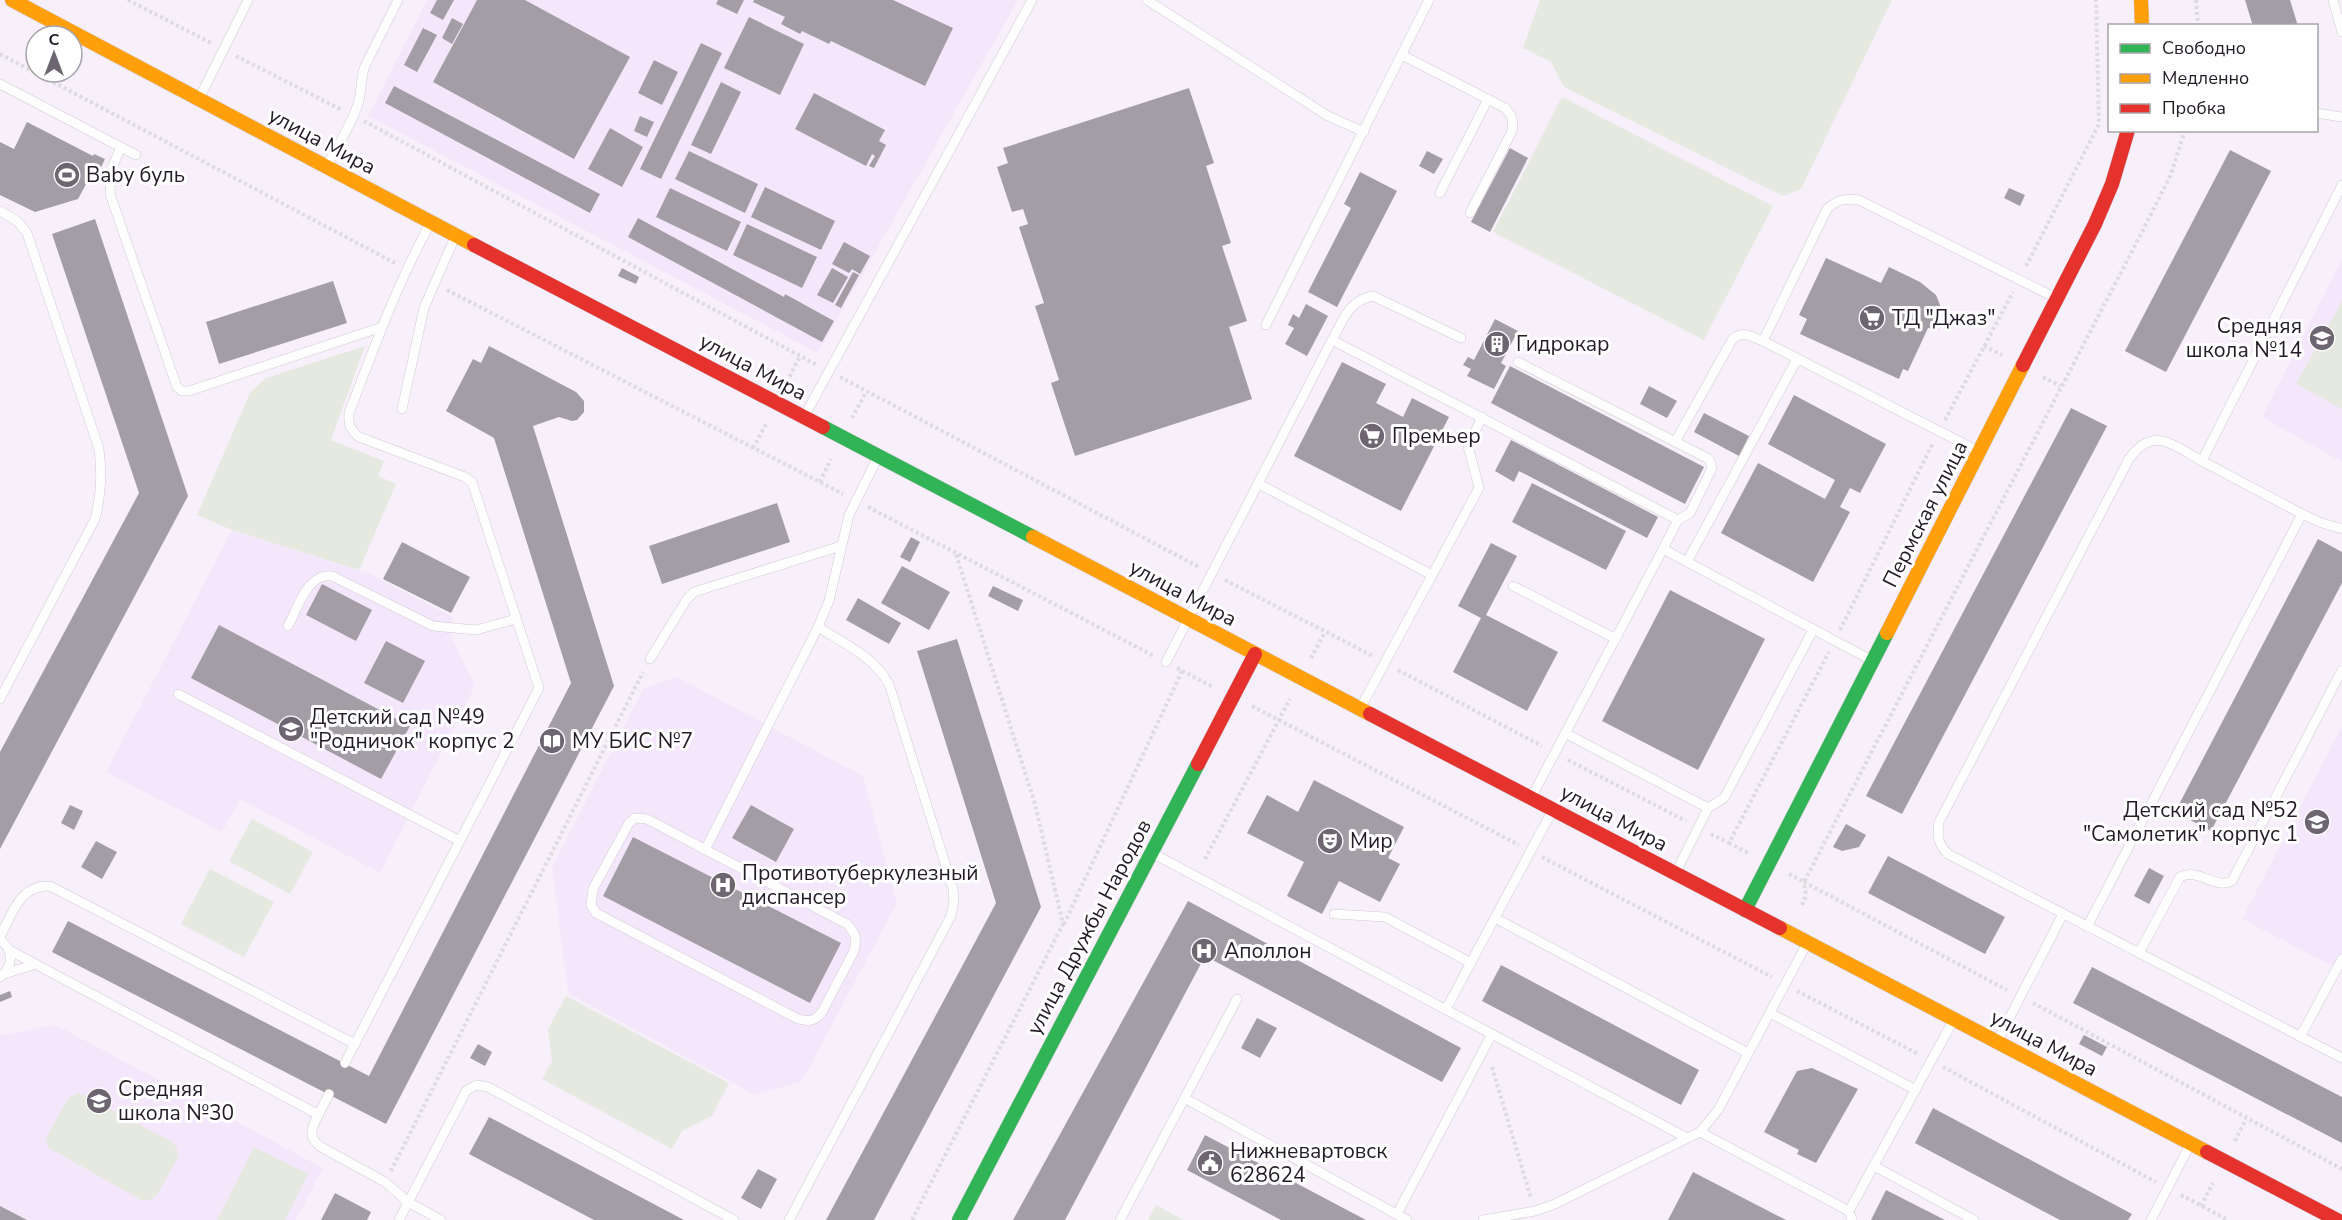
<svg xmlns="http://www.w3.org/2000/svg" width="2342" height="1220" font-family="'Nunito Sans',sans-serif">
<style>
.built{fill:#f5e7fb}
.green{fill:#e5e9e0}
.building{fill:#a39da6}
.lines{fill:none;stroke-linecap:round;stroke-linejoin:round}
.lane-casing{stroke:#d0cad3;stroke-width:10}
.fast-casing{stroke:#d0cad3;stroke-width:15}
.slow-casing{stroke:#d0cad3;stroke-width:15}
.jam-casing{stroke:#d0cad3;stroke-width:15}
.path{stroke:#dddbde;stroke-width:4;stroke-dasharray:3 3;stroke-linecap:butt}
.lane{stroke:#fefdfe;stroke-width:9}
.fast{stroke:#30b455;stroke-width:14}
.slow{stroke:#ff9f0a;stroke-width:14}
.jam{stroke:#e5322d;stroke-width:14}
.labels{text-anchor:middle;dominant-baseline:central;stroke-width:6;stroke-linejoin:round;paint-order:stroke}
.street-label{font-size:21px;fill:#231c26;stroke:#fefefe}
.poi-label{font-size:21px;fill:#231c26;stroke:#fefefe;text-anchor:start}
</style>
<rect width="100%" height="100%" fill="#f7f0fa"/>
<g class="built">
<path d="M427,0H1018L818,353L368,116Z"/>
<path d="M2342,259V462L2262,417Z"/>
<path d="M232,530L370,574L453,617L451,636L475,686L380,873L240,799L222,832L106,772Z"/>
<path d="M677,677L863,776L897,903L802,1081L755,1095L568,993L552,867L643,689Z"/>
<path d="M2342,726V971L2242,919Z"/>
<path d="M56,1025L323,1168L296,1220H27L0,1206V1035Z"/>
</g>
<g class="green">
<path d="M1540,0H1892L1801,189L1783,196L1564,87L1551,62L1523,48Z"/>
<path d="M1562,97L1773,206L1704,340L1493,232Z"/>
<path d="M2342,301V409L2296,384Z"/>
<path d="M365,346L331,440L384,461L378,476L396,484L359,570L232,530L197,515L250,393L266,378Z"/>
<path d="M252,819L313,852L290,894L229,861Z"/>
<path d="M210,869L274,902L244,957L181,924Z"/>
<path d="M566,996L729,1083L712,1116L682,1131L672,1149L542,1079L552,1062L548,1029Z"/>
<path d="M79,1093L171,1141C177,1146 179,1152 177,1159L157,1195L150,1200H141L49,1148L46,1140L49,1132L69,1097Z"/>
<path d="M254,1147L308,1174L285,1220H217Z"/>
<path d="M1156,1205L1184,1220H1148Z"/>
</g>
<g class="building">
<path d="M437,0H454L443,20L430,13Z"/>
<path d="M477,0H525L630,57L574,159L433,82Z"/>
<path d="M718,0H744L737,14L716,4Z"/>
<path d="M754,0H893L953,28L925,86L831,41L829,44L802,31L800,34L781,24L785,17L753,2Z"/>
<path d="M2245,0H2290L2298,26H2253Z"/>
<path d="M749,17L804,44L780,95L724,68Z"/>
<path d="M452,18L463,24L452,44L442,38Z"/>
<path d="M423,28L437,35L417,72L404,65Z"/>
<path d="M701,43L722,53L661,179L640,169Z"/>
<path d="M654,60L678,72L662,105L638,93Z"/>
<path d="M721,82L741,92L711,154L691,145Z"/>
<path d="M394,86L600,194L590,213L385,103Z"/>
<path d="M1189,88L1214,163L1206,166L1231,243L1222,246L1247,321L1229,327L1252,399L1075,456L1051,383L1059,380L1035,306L1044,303L1019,227L1028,224L1023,209L1012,212L997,167L1008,163L1003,148Z"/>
<path d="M814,93L885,130L879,141L886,145L874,168L869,166L875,156L872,154L866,166L795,129Z"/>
<path d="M640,116L654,122L647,137L634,131Z"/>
<path d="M27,122L93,156L94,154L105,159L97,176L92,173L78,199L35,212L0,195V142L14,149Z"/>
<path d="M610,128L643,147L622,187L588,169Z"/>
<path d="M1510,148L1528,158L1490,232L1471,222Z"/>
<path d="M2230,150L2271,171L2166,372L2125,351Z"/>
<path d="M689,151L758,184L745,213L675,179Z"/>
<path d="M1427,151L1443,159L1434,174L1419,166Z"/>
<path d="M1360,172L1397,191L1337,307L1308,292L1351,208L1344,204Z"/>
<path d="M765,187L835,221L821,250L751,217Z"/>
<path d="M670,188L741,222L727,251L656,217Z"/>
<path d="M2009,188L2025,195L2020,206L2004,198Z"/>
<path d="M638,218L784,297L785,294L834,321L822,342L628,237Z"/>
<path d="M95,219L188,496L0,849V752L139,493L52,234Z"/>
<path d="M747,224L817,257L802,288L733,255Z"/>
<path d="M844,242L870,256L860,274L852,269L849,273L832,264Z"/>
<path d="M1826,258L1881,283L1889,267L1920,282L1936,295L1940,305L1941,316L1938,329L1928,328L1908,371L1903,369L1899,379L1800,334L1807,319L1799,315Z"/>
<path d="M622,268L639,277L636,284L618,276Z"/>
<path d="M832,268L848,277L833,303L817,295Z"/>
<path d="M853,272L859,275L841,308L835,305Z"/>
<path d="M333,281L347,323L219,364L206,322Z"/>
<path d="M1306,304L1328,316L1307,356L1285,344L1294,328L1288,325L1293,314L1299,318Z"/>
<path d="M1495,319L1518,331L1501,363L1506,366L1494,389L1467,376L1471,369L1463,365L1468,357L1474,360Z"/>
<path d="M489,346L576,392L584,401V412L577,420L572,421L559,417L533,426L614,686L386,1124L52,952L68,921L369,1076L571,683L494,438L446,411L473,359L481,363Z"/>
<path d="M1342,362L1386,384L1376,403L1403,417L1412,398L1449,417L1401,511L1294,456Z"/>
<path d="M1510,366L1704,467L1685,504L1491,403Z"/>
<path d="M1649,386L1677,401L1667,418L1640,404Z"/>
<path d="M1794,395L1886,444L1860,493L1850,488L1840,507L1850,512L1813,582L1721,533L1758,463L1825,499L1835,480L1768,444Z"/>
<path d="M2071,408L2107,426L1902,814L1866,796Z"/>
<path d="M1704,413L1749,436L1739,456L1694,432Z"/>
<path d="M1511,440L1658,517L1647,538L1519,471L1514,482L1495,471Z"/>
<path d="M1532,483L1626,531L1606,570L1512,522Z"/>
<path d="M777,503L790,542L662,584L649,546Z"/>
<path d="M911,537L920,542L910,562L900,557Z"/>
<path d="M2318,539L2342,552V583L2211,831L2175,812Z"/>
<path d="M402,542L470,577L451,613L383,579Z"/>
<path d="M1491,543L1517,556L1486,615L1558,652L1527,711L1453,672L1481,618L1458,606Z"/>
<path d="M902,566L950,592L929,630L881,603Z"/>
<path d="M322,584L372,610L356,641L306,615Z"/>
<path d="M993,586L1023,600L1018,611L988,596Z"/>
<path d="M1670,590L1765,639L1698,770L1602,721Z"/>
<path d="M858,598L901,623L889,644L846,620Z"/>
<path d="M219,625L410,726L381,779L191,678Z"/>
<path d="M957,639L1041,907L874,1220H826L996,903L917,651Z"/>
<path d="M386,641L425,661L403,703L364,683Z"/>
<path d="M1314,780L1404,827L1388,858L1400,864L1380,902L1339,881L1322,914L1287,896L1304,862L1247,833L1267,795L1298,812Z"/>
<path d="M70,805L83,811L74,830L61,823Z"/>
<path d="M751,805L794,829L776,862L732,838Z"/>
<path d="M1846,824L1866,835L1859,847L1842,851L1833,847Z"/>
<path d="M633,837L841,943L810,1003L603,896Z"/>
<path d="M96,841L117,852L102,879L81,867Z"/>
<path d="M1888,856L2005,917L1985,954L1868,893Z"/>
<path d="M2149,868L2164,876L2149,904L2134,896Z"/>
<path d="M1188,901L1461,1048L1442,1082L1205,956L1065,1220H1013Z"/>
<path d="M1501,965L1699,1070L1681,1105L1482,1001Z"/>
<path d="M2092,967L2342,1097V1143L2073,1003Z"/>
<path d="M10,991L12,997L0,1002V995Z"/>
<path d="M1257,1018L1277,1028L1260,1058L1241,1048Z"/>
<path d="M2084,1035L2107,1047L2102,1056L2079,1044Z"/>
<path d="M478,1044L492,1052L485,1066L470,1058Z"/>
<path d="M1812,1068L1858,1089L1816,1163L1797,1154L1799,1150L1764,1132L1797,1071Z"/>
<path d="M1933,1108L2132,1214L2128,1220H2060L1915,1143Z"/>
<path d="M489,1117L684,1220H594L469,1154Z"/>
<path d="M1205,1135L1366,1220H1281L1187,1170Z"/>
<path d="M758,1169L777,1179L761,1209L741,1198Z"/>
<path d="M1693,1172L1786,1220H1668Z"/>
<path d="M1886,1190L1945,1220H1871Z"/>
<path d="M335,1193L371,1212L367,1220H321Z"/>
<path d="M0,1206L27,1220H0Z"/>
</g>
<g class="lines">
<g class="lane-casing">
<g id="lane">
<path d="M1147,0L1328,116L1364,132"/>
<path d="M2333,0L2342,32"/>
<path d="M1402,55L1505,108C1512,115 1514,121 1512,131L1470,213"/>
<path d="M0,84L136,155"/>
<path d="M200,97L248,0"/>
<path d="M2316,113L2342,117"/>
<path d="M121,147L111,170L110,194L177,387L182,391H189L382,327"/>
<path d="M327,165C338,145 351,125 358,104C362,92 360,79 365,66L398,0"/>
<path d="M1440,193L1488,99"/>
<path d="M0,211L17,221L27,233L99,449C102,472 101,496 95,519L0,699"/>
<path d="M1266,325L1429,0"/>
<path d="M1332,340C1344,319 1348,301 1373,296L1461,338"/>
<path d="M1763,341L1827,209C1838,199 1846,198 1859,200L2056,298"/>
<path d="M1518,362L1709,459L1712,468L1690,513L1678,520L1663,549L1871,660"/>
<path d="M402,409L424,308L455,237"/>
<path d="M805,415L1032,0"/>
<path d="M1675,442L1732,340C1742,330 1751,336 1763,341L1978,451"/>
<path d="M2202,461C2173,445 2153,425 2129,459L1939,822C1937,836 1938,844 1948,854L2342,1058"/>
<path d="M1259,484L1432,575"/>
<path d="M2302,514L2322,523L2342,529"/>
<path d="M1687,562L1797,359"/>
<path d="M1513,586L1616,639"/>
<path d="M288,626C298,608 307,573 332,576L433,626L476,630L516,619"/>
<path d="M650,659L687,599L694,592L841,546"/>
<path d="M1166,662L1332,340L1678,520"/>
<path d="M178,694L460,841"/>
<path d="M1362,705L1479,488L1468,446L1482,417"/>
<path d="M1565,733L1708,808L1724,798L1813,630"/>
<path d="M1532,796L1663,549"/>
<path d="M635,818L647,819L847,924C856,933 857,940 854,951L822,1012C815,1021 810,1022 798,1019L596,913L591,905L593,889L629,823Z"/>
<path d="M705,850L818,627"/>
<path d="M1152,853L1687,1138"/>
<path d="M1677,870L1708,808"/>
<path d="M1334,914L1385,917L1471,963"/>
<path d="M1495,918L1748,1053"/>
<path d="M2087,927L2302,514L2202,461L2342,185"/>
<path d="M0,937C12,914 20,884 50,886L355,1044"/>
<path d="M0,940C14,950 14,966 0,977"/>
<path d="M9,950L319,1115"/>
<path d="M2139,953L2180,877C2199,867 2213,890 2232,881L2342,670"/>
<path d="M4,974L36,964"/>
<path d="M1446,1009L1551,813"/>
<path d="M1770,1013L1916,1090"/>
<path d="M2300,1037L2342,959"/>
<path d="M1998,1040L2063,914"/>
<path d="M345,1063L539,688L472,482L465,477L359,437C350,429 348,425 349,413C374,348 397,284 430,224"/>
<path d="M329,1094C325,1103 310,1126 312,1135C313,1140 317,1144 321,1147L385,1182L408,1202L441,1220"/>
<path d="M1186,1099L1407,1220"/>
<path d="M1700,1132L1849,1211L1852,1220"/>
<path d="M1874,1166L1974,1220"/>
<path d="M1849,1211L1953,1021"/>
<path d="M1397,1214L1492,1034"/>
<path d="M399,1220L466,1091L476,1085L488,1087L734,1220"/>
<path d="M789,1220L951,916L954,901L953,889L889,684C873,656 845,644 818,627L829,601L849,515L877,459"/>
<path d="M1120,1220L1237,999"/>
<path d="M1483,1220L1535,1211L1555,1204L1700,1132L1718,1110L1806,945"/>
<path d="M2151,1220L2190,1145"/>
</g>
</g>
<g class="fast-casing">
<g id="fast">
<path d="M823,427L1033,537"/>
<path d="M1745,910L1887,633"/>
<path d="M959,1220L1198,764"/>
</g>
</g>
<g class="slow-casing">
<g id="slow">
<path d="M12,0L474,245"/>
<path d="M2141,0L2142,26"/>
<path d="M1033,537L1370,714"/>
<path d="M1887,633L2023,365"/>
<path d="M1780,928L2207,1152"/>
</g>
</g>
<g class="jam-casing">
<g id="jam">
<path d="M474,245L823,427"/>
<path d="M2023,365L2095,224L2112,184L2128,130"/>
<path d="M1370,714L1780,928"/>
<path d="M1198,764L1255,654"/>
<path d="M2207,1152L2337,1220"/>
</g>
</g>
<g class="path">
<path d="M128,0L211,43"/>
<path d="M2196,0L2198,26"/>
<path d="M0,54L395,263"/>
<path d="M236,56L342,110"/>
<path d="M364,121L817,365"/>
<path d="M2026,266L2099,124L2096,0"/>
<path d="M447,290L843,494"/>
<path d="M1984,346L2002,355"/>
<path d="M840,377L1199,567"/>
<path d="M2043,377L2060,386"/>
<path d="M787,382L800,356"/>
<path d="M852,418L866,392"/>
<path d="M1945,420L2013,292"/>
<path d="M753,448L766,424"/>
<path d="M820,482L831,459"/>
<path d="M868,507L1154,656"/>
<path d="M1225,580L1373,656"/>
<path d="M1840,630L1933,443"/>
<path d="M1311,658L1325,632"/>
<path d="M1177,668L1213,687"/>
<path d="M1398,670L1542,746"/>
<path d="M1252,706L1519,845"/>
<path d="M1568,760L1686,821"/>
<path d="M1711,834L1729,843L1829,652"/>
<path d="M1729,843L1750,854"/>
<path d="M1542,857L1772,977"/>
<path d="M1205,859L1290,699"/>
<path d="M1789,874L1804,882L2142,232L2171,174L2185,130"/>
<path d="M1804,882L2007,990"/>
<path d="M1802,905L1806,895L1804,882"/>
<path d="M1064,924L1182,671"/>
<path d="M1797,991L1918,1054"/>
<path d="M2033,1003L2342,1169"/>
<path d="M1492,1067L1531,1198"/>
<path d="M1943,1067L2156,1182"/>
<path d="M2235,1141L2246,1119"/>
<path d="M391,1171L643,672"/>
<path d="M2181,1195L2228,1220"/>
<path d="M2201,1206L2213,1183"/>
<path d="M912,1220L1063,924L1035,804L955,551"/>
</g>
<use href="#lane" class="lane"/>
<use href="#fast" class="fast"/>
<use href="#slow" class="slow"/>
<use href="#jam" class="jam"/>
</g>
<defs>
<g id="stadium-disc" transform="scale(1.35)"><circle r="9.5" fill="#6d6670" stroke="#fefefe"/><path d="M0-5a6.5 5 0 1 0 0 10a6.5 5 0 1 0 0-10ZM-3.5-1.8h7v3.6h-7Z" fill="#fff"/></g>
<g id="supermarket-disc" transform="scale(1.35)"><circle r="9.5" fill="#6d6670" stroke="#fefefe"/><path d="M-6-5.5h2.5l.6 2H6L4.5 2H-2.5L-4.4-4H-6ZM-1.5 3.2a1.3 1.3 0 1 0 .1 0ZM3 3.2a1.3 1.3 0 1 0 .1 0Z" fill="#fff"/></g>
<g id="school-disc" transform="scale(1.35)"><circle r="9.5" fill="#6d6670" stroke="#fefefe"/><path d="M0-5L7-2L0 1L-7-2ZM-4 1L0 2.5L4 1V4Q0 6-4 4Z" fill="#fff"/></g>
<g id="building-disc" transform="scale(1.35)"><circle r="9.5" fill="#6d6670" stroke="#fefefe"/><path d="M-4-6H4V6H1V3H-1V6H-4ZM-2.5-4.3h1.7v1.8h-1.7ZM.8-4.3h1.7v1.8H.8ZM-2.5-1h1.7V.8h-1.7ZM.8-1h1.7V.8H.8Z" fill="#fff"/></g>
<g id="library-disc" transform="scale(1.35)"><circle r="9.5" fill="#6d6670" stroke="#fefefe"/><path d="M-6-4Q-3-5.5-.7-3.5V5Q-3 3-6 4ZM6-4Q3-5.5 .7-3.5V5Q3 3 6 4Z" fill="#fff"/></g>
<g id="theatre-disc" transform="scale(1.35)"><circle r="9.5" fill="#6d6670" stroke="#fefefe"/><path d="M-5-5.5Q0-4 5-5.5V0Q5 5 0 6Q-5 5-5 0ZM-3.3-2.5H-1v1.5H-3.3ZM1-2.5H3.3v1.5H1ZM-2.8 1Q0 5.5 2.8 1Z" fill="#fff"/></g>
<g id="hospital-disc" transform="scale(1.35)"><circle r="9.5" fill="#6d6670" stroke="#fefefe"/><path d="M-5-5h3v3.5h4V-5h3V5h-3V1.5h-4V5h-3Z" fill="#fff"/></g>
<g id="civic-disc" transform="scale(1.35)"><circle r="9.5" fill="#6d6670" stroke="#fefefe"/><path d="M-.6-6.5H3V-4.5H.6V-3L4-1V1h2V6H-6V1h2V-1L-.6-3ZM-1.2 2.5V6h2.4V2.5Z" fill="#fff"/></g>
</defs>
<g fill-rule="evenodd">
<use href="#stadium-disc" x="67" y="175"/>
<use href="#supermarket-disc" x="1872" y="318"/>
<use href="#school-disc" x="2322" y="338"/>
<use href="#building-disc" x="1497" y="344"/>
<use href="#supermarket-disc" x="1372" y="436"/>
<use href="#school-disc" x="291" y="729"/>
<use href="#library-disc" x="552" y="741"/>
<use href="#school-disc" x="2317" y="822"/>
<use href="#theatre-disc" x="1330" y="841"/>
<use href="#hospital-disc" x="723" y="885"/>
<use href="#hospital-disc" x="1204" y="951"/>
<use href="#school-disc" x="99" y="1101"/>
<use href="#civic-disc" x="1210" y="1163"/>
</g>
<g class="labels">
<g class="street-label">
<text transform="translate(322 141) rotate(28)">улица Мира</text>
<text transform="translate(753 367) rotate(28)">улица Мира</text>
<text transform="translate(1925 514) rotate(-63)">Пермская улица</text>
<text transform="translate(1183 593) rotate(28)">улица Мира</text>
<text transform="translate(1614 818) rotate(28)">улица Мира</text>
<text transform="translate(1089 927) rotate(-62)">улица Дружбы Народов</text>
<text transform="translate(2044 1043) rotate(28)">улица Мира</text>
</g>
<g class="poi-label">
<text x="86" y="175">Baby буль</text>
<text x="1892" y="318">ТД "Джаз"</text>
<text x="2302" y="326" text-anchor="end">Средняя<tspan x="2302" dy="24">школа №14</tspan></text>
<text x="1516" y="344">Гидрокар</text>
<text x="1392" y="436">Премьер</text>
<text x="310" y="717">Детский сад №49<tspan x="310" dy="24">"Родничок" корпус 2</tspan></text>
<text x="572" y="741">МУ БИС №7</text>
<text x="2298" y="810" text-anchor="end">Детский сад №52<tspan x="2298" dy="24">"Самолетик" корпус 1</tspan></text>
<text x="1350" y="841">Мир</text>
<text x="742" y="873">Противотуберкулезный<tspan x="742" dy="24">диспансер</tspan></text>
<text x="1224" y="951">Аполлон</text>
<text x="118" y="1089">Средняя<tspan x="118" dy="24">школа №30</tspan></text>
<text x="1230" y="1151">Нижневартовск<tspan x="1230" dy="24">628624</tspan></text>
</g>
</g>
<rect x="2108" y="24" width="210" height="108" fill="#fefefe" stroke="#a6a4a8" stroke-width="1.5"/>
<rect x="2120" y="44" width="30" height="9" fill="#30b455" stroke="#a6a4a8" stroke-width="1.5"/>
<text x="2162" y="54" font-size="18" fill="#231c26">Свободно</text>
<rect x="2120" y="74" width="30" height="9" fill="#ff9f0a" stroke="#a6a4a8" stroke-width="1.5"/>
<text x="2162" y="84" font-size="18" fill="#231c26">Медленно</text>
<rect x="2120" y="104" width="30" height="9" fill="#e5322d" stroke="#a6a4a8" stroke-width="1.5"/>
<text x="2162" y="114" font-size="18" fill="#231c26">Пробка</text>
<g transform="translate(54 54)"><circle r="28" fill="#fefefe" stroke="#a6a4a8" stroke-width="1.5"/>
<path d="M0-4.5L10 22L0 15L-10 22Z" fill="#6d6670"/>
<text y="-9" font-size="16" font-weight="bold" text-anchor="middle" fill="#231c26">С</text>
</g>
</svg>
